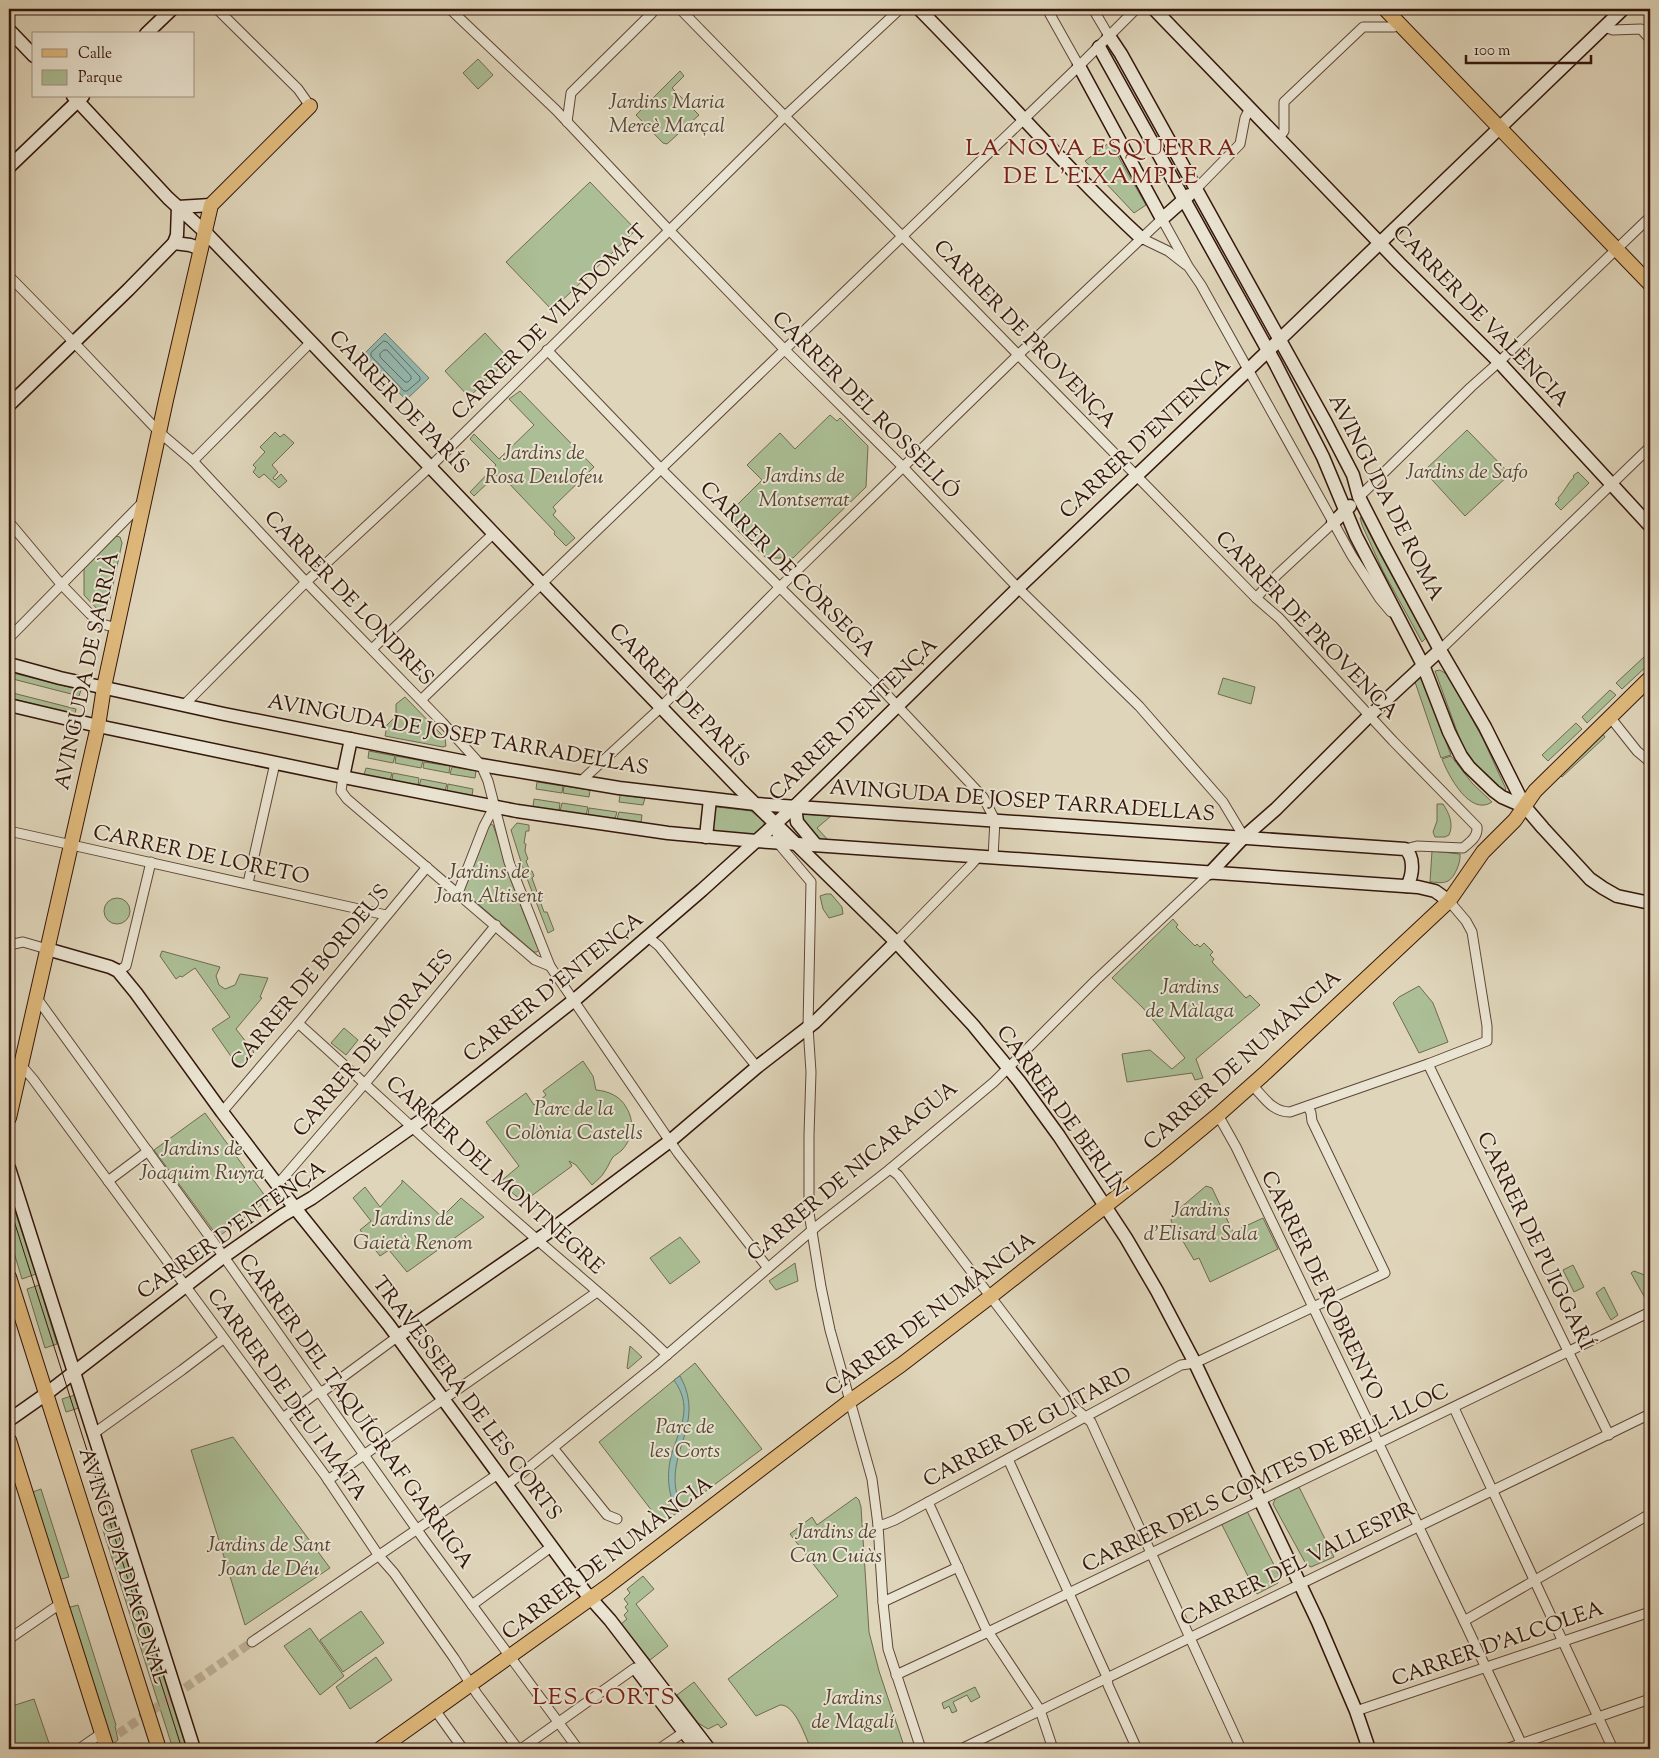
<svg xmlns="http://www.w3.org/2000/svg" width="1659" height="1758" font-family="'Sorts Mill Goudy',serif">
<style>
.green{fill:#abbe95;stroke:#706a50}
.water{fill:#93b9b0;stroke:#6d786e}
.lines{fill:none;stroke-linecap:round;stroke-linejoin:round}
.shore{stroke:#64685e;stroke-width:1}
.street-tunnel{stroke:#bdaf97;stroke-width:9;stroke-dasharray:9 4.5;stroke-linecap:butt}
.street-casing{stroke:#5f4637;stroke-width:11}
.secondary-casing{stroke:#34160b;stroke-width:15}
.primary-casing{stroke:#34160b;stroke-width:16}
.street{stroke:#eae4d2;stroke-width:9}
.secondary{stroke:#eae4d2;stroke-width:12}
.primary{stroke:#e0ba7d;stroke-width:14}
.tram{stroke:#34160b;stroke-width:1}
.labels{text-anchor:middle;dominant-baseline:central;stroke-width:4;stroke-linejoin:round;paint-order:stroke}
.park-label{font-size:21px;font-style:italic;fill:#584834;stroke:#eae4d2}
.street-label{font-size:21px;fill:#34160b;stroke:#eae4d2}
.quarter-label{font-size:24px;letter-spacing:1px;fill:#7a1f14;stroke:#eae4d2}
</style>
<rect width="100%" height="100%" fill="#dfd5ba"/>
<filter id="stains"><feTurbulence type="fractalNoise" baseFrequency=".004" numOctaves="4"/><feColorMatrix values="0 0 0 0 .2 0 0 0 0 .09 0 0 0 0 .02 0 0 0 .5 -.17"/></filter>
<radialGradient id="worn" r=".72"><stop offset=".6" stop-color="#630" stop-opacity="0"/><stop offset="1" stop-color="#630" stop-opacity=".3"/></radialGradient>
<g class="green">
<path d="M478,59L493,75L478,89L463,73Z"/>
<path d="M680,71L684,76L672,88L699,115L667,144L663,143L636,115Z"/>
<path d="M1110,142L1146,205L1134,213L1085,161Z"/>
<path d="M590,182L636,230L552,310L506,262Z"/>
<path d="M485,333L509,359L469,397L445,371Z"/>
<path d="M520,391L594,467L553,507L556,511L553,515L575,538L566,546L554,534L555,532L502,476L499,478L496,475L474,496L470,492L496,465L470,439L474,434L499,459L534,425L509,399Z"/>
<path d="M830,415L837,421L840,418L868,446L866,487L793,558H766L735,528L738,524L728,514L762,480L747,465L780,433L795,449Z"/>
<path d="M1467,430L1510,474L1465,516L1424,471Z"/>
<path d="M275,432L280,437L284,434L294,443L272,465L278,472L273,478L275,480L281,474L287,481L279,488L264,474L259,478L253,472L256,468L253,465L265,452L260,447Z"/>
<path d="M1578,472L1589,483L1561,510L1555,504L1559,500L1558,498C1565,491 1567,484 1574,477L1573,476Z"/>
<path d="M1361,517L1380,554L1426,638L1422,642L1383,571L1362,525L1360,518Z"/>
<path d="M115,536L120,537L122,543L108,608L102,612L99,611L84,595V567Z"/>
<path d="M1644,657L1650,663L1622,689L1616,683Z"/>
<path d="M1440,670L1448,675L1483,739L1506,789L1503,792L1478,769L1462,745L1435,671Z"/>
<path d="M9,672L81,690L79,696L9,678Z"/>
<path d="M1421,676L1451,755L1441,758L1415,682Z"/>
<path d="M1223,678L1255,687L1251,704L1218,694Z"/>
<path d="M1610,690L1616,695L1587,723L1582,717Z"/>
<path d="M9,692L76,709L75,714L9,698Z"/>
<path d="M405,697L445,738L446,746L443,747L385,736L386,731L384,728L396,716V704Z"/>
<path d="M1576,723L1582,729L1548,761L1542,755Z"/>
<path d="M1603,734L1605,737L1562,777L1560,775Z"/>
<path d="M369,751L395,756L393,763L368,758Z"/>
<path d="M396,756L423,761L421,768L395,763Z"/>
<path d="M1451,756L1472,783L1492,802C1470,817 1448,775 1442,759Z"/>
<path d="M424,762L450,766L449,773L423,768Z"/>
<path d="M452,767L476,771L475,778L450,774Z"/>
<path d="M366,768L392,773L390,781L364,775Z"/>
<path d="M393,773L419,778L418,786L392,781Z"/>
<path d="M421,779L447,784L445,791L419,786Z"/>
<path d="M537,782L563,786L562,793L536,789Z"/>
<path d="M448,784L473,789L472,796L447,791Z"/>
<path d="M564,786L590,790L589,797L563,793Z"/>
<path d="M620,795L645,798L643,805L619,802Z"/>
<path d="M534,799L560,803L559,811L533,807Z"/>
<path d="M562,803L588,807L586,815L560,811Z"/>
<path d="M1437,804H1443C1449,813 1454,824 1449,835L1445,837H1435L1433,832L1437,821Z"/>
<path d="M717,807L751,811L764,822V827L755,835L715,832L713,830L714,809Z"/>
<path d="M589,808L617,812L615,819L588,815Z"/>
<path d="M619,812L642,815L641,822L617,819Z"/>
<path d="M804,814L831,816L817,828L829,841L817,840L800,819Z"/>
<path d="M517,823L529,825V831H526L524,843L526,844L525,851L528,859L526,861L530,871H532L534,876L532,878L537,892H540L543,900L540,901L544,912H547L554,930L548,933L523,868L511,830Z"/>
<path d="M491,824L493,825L523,912L539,950L537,952H534L463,891L489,825Z"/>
<path d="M1432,851L1460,854C1461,862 1455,877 1448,881C1442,884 1436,882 1430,882Z"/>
<path d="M826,894H831L842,907L843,914L829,918L823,909L820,896Z"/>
<circle cx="117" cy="911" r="13"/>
<path d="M1173,919L1178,925L1176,927L1195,946L1197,944L1200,947L1204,943L1213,952L1210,955L1214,959L1212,962L1246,998L1250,995L1260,1005L1196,1059L1203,1078L1195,1080L1192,1073L1127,1082L1122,1054L1150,1050L1172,1069L1185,1058L1143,1008L1112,978Z"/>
<path d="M162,951L220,967L216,976L219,985L225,989L235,985L240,974L268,978L260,997L262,998L236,1029L254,1052L239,1068L212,1029L230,1017L195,968L182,977L180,976L176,979L160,956Z"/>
<path d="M1419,986L1433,1003L1448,1042L1419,1053L1393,1003L1399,997Z"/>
<path d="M344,1028L358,1040L346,1055L331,1043Z"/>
<path d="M583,1061L593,1076L596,1090C608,1091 620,1096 626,1107C635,1121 633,1138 622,1150C619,1153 615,1155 613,1157C610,1161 608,1167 605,1171C602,1177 596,1181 592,1185L576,1165L569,1161L572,1166L523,1202L500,1182L519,1166L486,1122L526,1093L534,1105L546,1095L543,1091Z"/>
<path d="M205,1113L268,1200L218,1237L154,1150Z"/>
<path d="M402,1180L442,1217L461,1198L484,1217L407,1272L389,1250L380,1256L360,1230L371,1221L353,1198L365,1187L380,1207L402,1183Z"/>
<path d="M1206,1186L1212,1188L1233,1232L1263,1218L1278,1249L1210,1282L1199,1258L1194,1260L1171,1221L1172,1215Z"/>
<path d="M14,1208L36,1274L22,1279L9,1236V1209Z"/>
<path d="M680,1237L700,1262L670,1284L650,1258Z"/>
<path d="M795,1263L798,1281L776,1290L769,1281Z"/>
<path d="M1573,1265L1584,1287L1574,1292L1563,1270Z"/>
<path d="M1634,1271L1650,1277V1298L1648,1300L1645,1298L1631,1273Z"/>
<path d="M39,1285L57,1344L45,1348L27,1289Z"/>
<path d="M1604,1287L1618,1315L1611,1320L1596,1293Z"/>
<path d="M630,1346L642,1357L628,1369L627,1368Z"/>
<path d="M695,1363L762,1449L662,1524L599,1442Z"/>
<path d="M75,1395L79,1408L66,1412L62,1399Z"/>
<path d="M233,1437L330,1568L245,1625L191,1450Z"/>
<path d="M1299,1487L1334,1557L1311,1567L1306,1564L1273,1504L1276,1497Z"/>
<path d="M41,1489L69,1577L58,1580L30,1493Z"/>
<path d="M856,1497L859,1500L861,1507L869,1632L879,1671L905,1749H811C805,1736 795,1704 780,1705L756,1716L728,1679L838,1596L790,1534L812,1517L817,1525Z"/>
<path d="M1247,1511L1280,1577L1278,1583L1257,1594L1220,1521Z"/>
<path d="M116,1522L188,1749H173L102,1527Z"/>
<path d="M643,1576L654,1589L636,1604L668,1646L650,1660L621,1624L627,1619L624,1615L628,1611L625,1607L628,1604L624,1599L630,1593L627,1589Z"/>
<path d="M78,1605L116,1725L115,1726L118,1740L110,1746L67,1608Z"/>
<path d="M361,1611L384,1643L343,1672L320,1640Z"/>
<path d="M310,1628L344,1676L320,1695L284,1646Z"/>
<path d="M376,1657L392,1680L350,1709L336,1687Z"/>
<path d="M694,1682L727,1724L721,1728L718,1724L708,1729L698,1723L677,1695Z"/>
<path d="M975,1687L980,1697L971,1702L967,1695L953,1702L957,1711L952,1713L949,1706L944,1709L942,1703Z"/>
<path d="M34,1699L51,1749H9V1707Z"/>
</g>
<g class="water">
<path d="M385,333L429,378L406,400L363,355Z"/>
<path d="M680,1376C709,1427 657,1457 682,1508L677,1512C667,1492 666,1471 673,1450C682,1423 692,1406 674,1380Z"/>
</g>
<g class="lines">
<g class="shore">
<path d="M384,341L387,342L420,377V380L407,391H404L371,356V353Z"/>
<path d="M384,350H387L411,376V379L408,382H405L380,357V354Z"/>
</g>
<path class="street-tunnel" d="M96,1749L252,1642"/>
<g class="street-casing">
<g id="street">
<path d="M217,9L298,89L310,106"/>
<path d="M450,9L556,110L669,230L788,353L903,467L1018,588L1139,706L1223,802L1244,837"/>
<path d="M680,9L1256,598L1279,618L1393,741L1477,827C1478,837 1470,842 1463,848L1417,846L1405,849"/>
<path d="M1047,9L1079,66"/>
<path d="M1093,9L1109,36"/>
<path d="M1604,27L1613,30L1641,29L1650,39"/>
<path d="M567,122L571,93L652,13L651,9"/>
<path d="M1279,138L1284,131V102L1363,27H1394L1398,23"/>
<path d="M1196,189L1240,144L1245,118L1250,108"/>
<path d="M1141,238L1168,251L1186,265"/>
<path d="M9,276L64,332L159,432L193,461L306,582L442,722L481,765L488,781L509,862L550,966L678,1153L768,1268"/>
<path d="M547,350L665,473L875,682L983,797L995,820L993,857"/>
<path d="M193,461L311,342"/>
<path d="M1359,497L1471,387L1499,362L1650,217"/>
<path d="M9,522L61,584L90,614L102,624L117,628"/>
<path d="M1256,598L1277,575L1333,523"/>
<path d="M9,638L142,503"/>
<path d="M372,649L494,533"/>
<path d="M1440,650L1650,447"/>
<path d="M421,700L1079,66L1136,9"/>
<path d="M184,705L306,582L431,466L785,116L900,9"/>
<path d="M1610,717L1637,751L1650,762"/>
<path d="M343,777L341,791L347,799L535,960L550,966"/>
<path d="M580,782L657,711L780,587L1019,354L1162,219L1188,266L1201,285L1352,556L1380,599L1391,612"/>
<path d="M776,824L778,843L811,882L808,1027L811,1072L809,1135V1213L821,1287L830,1330L872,1479L878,1525L883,1602L888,1649L921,1749"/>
<path d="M9,831L386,915"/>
<path d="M248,883L275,763"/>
<path d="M458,893L484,826L494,807"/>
<path d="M648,937L659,946L757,1067"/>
<path d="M896,942L970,866L978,857"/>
<path d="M9,945L23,942L47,949"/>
<path d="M118,971L126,966L151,862"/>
<path d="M36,997L212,1240L425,1541L578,1749"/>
<path d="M298,1023C374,1091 448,1162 525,1229C572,1271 622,1310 667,1355"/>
<path d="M1428,1064L1609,1435"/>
<path d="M21,1065L33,1079L324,1474L379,1556L394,1573L454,1658L477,1694L518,1749"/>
<path d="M1252,1085C1264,1097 1272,1112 1290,1112L1428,1064L1487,1041V1026L1472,932L1466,921L1449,901"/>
<path d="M222,1112L298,1023L427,867"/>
<path d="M1218,1115L1236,1147L1464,1621L1524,1749"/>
<path d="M890,1169L898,1175L1076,1409L1091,1422L1241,1749"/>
<path d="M108,1181L148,1151"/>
<path d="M278,1184L373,1074L496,925"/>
<path d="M1454,1408L1613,1749"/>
<path d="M283,1418L315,1394L325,1390L397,1337"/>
<path d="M93,1434L182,1370L223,1339"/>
<path d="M554,1449L607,1515L617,1519"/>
<path d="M1008,1459L1107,1677L1108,1685L1137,1749"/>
<path d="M328,1480L597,1292"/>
<path d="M506,1486L654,1366L817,1226L890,1169L994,1082L1096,980L1210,873"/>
<path d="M928,1502L985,1627L1040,1710L1053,1749"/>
<path d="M878,1525L885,1524L895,1520L1181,1365L1195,1363L1385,1273L1312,1121L1311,1113L1308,1106"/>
<path d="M883,1602L958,1567"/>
<path d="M472,1605L551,1547"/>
<path d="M1464,1621L1650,1514"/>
<path d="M9,1639L60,1604"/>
<path d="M252,1642L498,1474"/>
<path d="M896,1675L984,1634L1650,1312"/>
<path d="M435,1710L463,1749"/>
<path d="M1356,1711L1650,1612"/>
<path d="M79,1749L102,1733"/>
<path d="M521,1749L635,1668"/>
<path d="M659,1749L684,1732"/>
<path d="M961,1749L1650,1414"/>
<path d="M1506,1749L1650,1699"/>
</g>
</g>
<g class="secondary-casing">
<g id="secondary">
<path d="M919,9C994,84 1063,166 1141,238"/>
<path d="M1154,9L1399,263L1499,362L1650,526"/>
<path d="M9,30L34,56"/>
<path d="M146,34L172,9"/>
<path d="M1109,36L1121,54L1326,423L1353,475L1359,497L1383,544L1440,650L1485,727L1525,807L1543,828L1590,879L1603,888L1617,896L1650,903"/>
<path d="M1099,47L1275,363L1323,457L1356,536L1423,665L1449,732L1461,756L1469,767L1494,791L1502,797L1525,807"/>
<path d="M1079,66L1162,219L1189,195"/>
<path d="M73,96L168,198L205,232L311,342L541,583L740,789L896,942L973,1025L1019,1081L1059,1136L1126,1238L1157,1291L1195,1363L1318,1622L1356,1711L1369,1749"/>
<path d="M9,167L83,96"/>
<path d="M178,207L211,205"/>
<path d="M174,243L190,245L201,249"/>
<path d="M9,405L128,290L174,243L177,235L178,207"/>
<path d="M1333,523L1350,506"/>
<path d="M9,664L60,678L224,714L481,765L619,788L756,804L1405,849C1415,857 1413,875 1407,886"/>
<path d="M9,705L98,726L343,777L517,811L668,833L756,841L1418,887L1435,891L1449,901"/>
<path d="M343,777L351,739"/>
<path d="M795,806L797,822L816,845"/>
<path d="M706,837L710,799"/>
<path d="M1210,873L1244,837L1276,809L1373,712L1440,650"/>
<path d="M47,949L110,967L118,971L136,993L222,1112L295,1208L388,1324L585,1592L610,1620L709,1749"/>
<path d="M9,1168L194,1749"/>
<path d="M397,1337L550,1231L670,1141L757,1067L815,1022L896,942"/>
<path d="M9,1420L46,1394L223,1257L283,1215L312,1198L429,1115L578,997L702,890L795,806L1018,588L1248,370L1623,9"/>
<path d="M637,1670L697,1749"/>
</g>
</g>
<g class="primary-casing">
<g id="primary">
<path d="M1385,9L1650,284"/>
<path d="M9,1118L98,726L104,687L166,400L211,205L310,106"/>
<path d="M9,1277L159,1749"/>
<path d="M9,1440L107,1749"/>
<path d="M380,1749L608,1586L850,1401L901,1365L990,1297L1165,1159L1218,1115L1263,1075L1449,901L1483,852L1515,820L1535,791L1650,678"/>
</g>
</g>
<use href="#street" class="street"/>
<use href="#secondary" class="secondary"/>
<use href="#primary" class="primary"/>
<path class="tram" d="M9,1205L182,1749"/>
</g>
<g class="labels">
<g class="park-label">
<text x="667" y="103">Jardins Maria<tspan x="667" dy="24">Mercè Marçal</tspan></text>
<text x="544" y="454">Jardins de<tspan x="544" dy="24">Rosa Deulofeu</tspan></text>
<text x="1467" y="473">Jardins de Safo</text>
<text x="804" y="477">Jardins de<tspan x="804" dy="24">Montserrat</tspan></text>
<text x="489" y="873">Jardins de<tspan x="489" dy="24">Joan Altisent</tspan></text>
<text x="1190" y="988">Jardins<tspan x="1190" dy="24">de Màlaga</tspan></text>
<text x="574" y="1110">Parc de la<tspan x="574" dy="24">Colònia Castells</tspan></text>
<text x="202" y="1150">Jardins de<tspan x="202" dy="24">Joaquim Ruyra</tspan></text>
<text x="1201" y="1211">Jardins<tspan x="1201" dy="24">d'Elisard Sala</tspan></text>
<text x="413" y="1220">Jardins de<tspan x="413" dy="24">Gaietà Renom</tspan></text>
<text x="685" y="1428">Parc de<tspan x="685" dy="24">les Corts</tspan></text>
<text x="836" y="1533">Jardins de<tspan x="836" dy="24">Can Cuiàs</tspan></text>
<text x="269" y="1546">Jardins de Sant<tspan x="269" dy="24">Joan de Déu</tspan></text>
<text x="853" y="1699">Jardins<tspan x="853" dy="24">de Magalí</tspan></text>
</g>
<g class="street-label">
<text transform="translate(1480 317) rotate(46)">CARRER DE VALÈNCIA</text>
<text transform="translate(550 323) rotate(-45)">CARRER DE VILADOMAT</text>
<text transform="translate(1024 335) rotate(46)">CARRER DE PROVENÇA</text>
<text transform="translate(398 403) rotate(46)">CARRER DE PARÍS</text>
<text transform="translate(865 406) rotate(45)">CARRER DEL ROSSELLÓ</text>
<text transform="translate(1146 439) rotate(-43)">CARRER D'ENTENÇA</text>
<text transform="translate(1385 498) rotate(63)">AVINGUDA DE ROMA</text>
<text transform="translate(787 570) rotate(45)">CARRER DE CÒRSEGA</text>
<text transform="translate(348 599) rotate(46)">CARRER DE LONDRES</text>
<text transform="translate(1306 626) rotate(46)">CARRER DE PROVENÇA</text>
<text transform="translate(88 671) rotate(-78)">AVINGUDA DE SARRIÀ</text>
<text transform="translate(678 696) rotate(46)">CARRER DE PARÍS</text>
<text transform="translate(854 720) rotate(-44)">CARRER D'ENTENÇA</text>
<text transform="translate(458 736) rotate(10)">AVINGUDA DE JOSEP TARRADELLAS</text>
<text transform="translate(1022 802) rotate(4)">AVINGUDA DE JOSEP TARRADELLAS</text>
<text transform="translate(201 856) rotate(12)">CARRER DE LORETO</text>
<text transform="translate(311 978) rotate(-50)">CARRER DE BORDEUS</text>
<text transform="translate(554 988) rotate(-39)">CARRER D'ENTENÇA</text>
<text transform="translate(374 1044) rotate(-50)">CARRER DE MORALES</text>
<text transform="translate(1243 1061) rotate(-42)">CARRER DE NUMÀNCIA</text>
<text transform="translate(1061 1112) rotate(54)">CARRER DE BERLÍN</text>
<text transform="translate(853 1172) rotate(-40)">CARRER DE NICARAGUA</text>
<text transform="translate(494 1176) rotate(42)">CARRER DEL MONTNEGRE</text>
<text transform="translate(232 1231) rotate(-35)">CARRER D'ENTENÇA</text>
<text transform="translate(1534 1241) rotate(64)">CARRER DE PUIGGARÍ</text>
<text transform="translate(1321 1286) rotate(64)">CARRER DE ROBRENYO</text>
<text transform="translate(931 1315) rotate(-37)">CARRER DE NUMÀNCIA</text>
<text transform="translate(286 1395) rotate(54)">CARRER DE DEU I MATA</text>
<text transform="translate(466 1399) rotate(53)">TRAVESSERA DE LES CORTS</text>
<text transform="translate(355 1412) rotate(54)">CARRER DEL TAQUÍGRAF GARRIGA</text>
<text transform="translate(1028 1428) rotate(-28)">CARRER DE GUITARD</text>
<text transform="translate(1266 1479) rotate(-26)">CARRER DELS COMTES DE BELL-LLOC</text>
<text transform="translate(608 1559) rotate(-37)">CARRER DE NUMÀNCIA</text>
<text transform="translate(1298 1565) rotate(-26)">CARRER DEL VALLESPIR</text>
<text transform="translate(122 1566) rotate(72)">AVINGUDA DIAGONAL</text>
<text transform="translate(1498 1645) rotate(-19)">CARRER D'ALCOLEA</text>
</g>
<g class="quarter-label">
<text x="1101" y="149">LA NOVA ESQUERRA<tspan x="1101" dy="28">DE L'EIXAMPLE</tspan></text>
<text x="604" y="1698">LES CORTS</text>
</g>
</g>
<rect width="1659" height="1758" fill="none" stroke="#dfd5ba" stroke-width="30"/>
<rect x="10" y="10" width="1639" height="1738" fill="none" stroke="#34160b" stroke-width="2.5"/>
<rect x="15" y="15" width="1629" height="1728" fill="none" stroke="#34160b"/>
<rect x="32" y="32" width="162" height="65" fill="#eae4d2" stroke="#a19282"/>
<rect x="42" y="49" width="25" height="8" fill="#e0ba7d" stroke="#a19282"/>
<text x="78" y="58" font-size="15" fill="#34160b">Calle</text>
<rect x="42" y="70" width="25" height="15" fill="#abbe95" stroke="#a19282"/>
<text x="78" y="82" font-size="15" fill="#34160b">Parque</text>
<path d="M1466 55v8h125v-8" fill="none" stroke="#34160b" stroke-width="2.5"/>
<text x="1474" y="55" font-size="15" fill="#34160b" stroke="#eae4d2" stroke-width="4" paint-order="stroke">100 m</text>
<rect width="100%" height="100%" filter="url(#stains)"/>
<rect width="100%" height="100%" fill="url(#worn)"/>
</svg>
